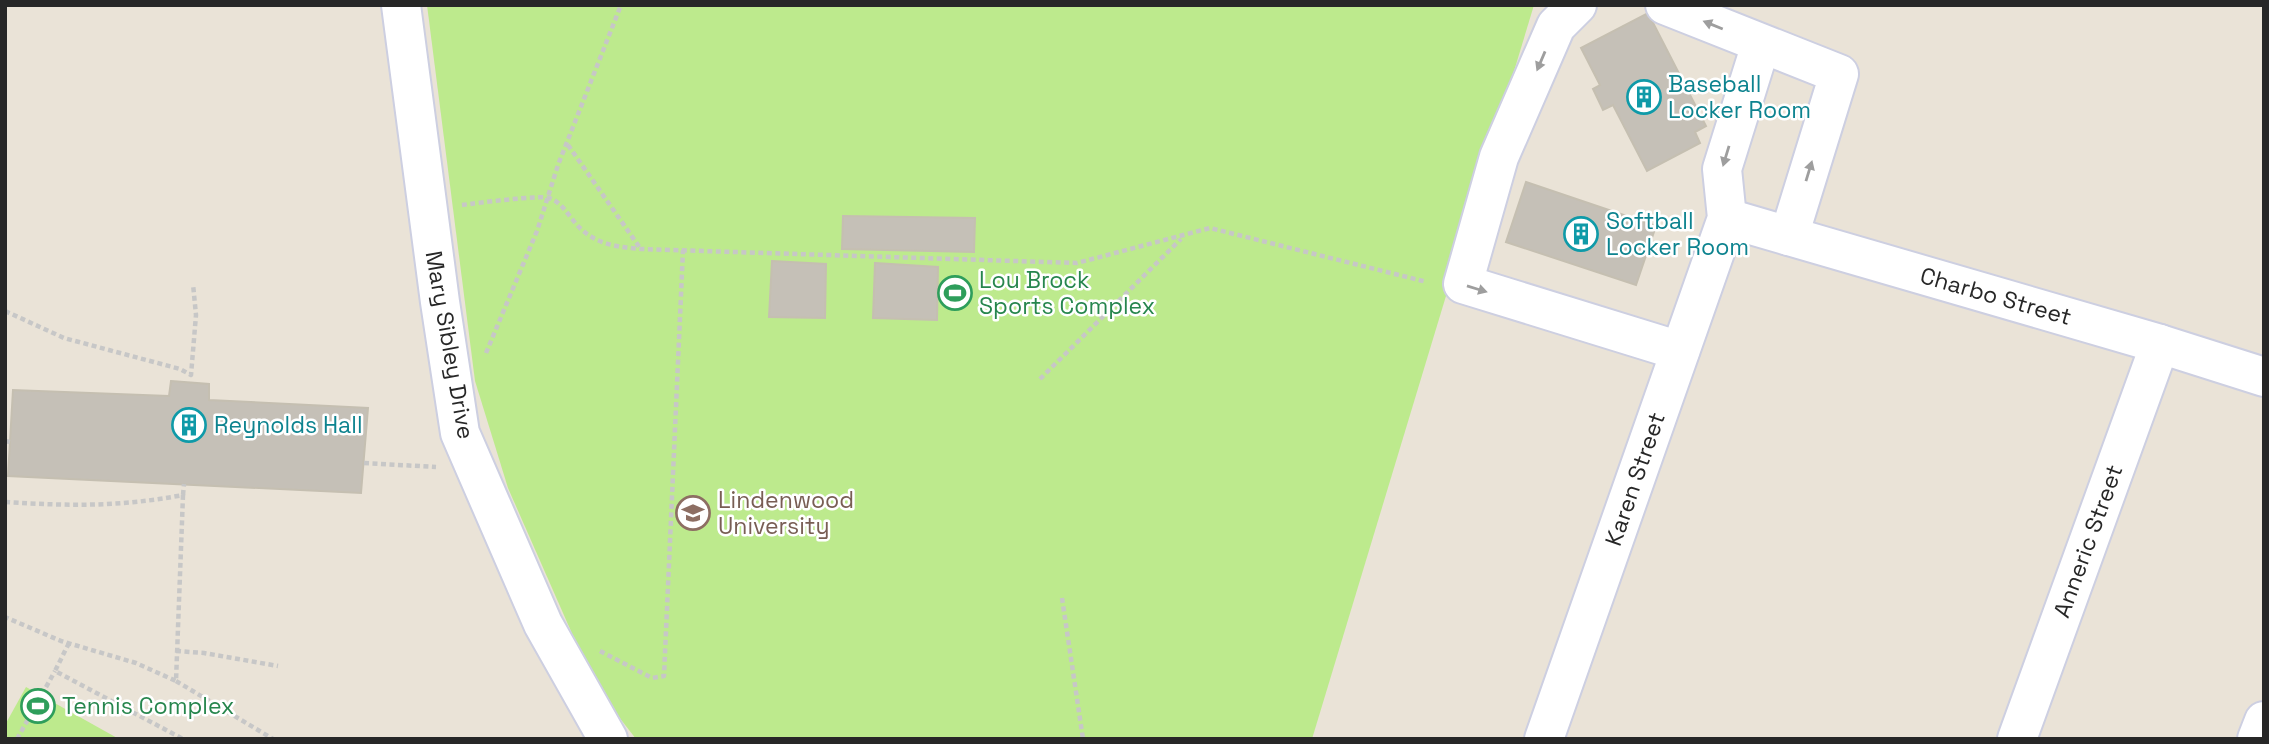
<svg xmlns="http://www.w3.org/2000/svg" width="2269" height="744" font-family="'Space Grotesk',sans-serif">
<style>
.pitch{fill:#bdea8d}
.building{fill:#c5c0b7;stroke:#c5bfb1;stroke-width:2}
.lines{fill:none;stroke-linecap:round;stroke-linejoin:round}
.minor-casing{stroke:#cdcfe1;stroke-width:42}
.path{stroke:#c7c7c7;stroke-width:4.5;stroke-dasharray:5 3.5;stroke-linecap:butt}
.minor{stroke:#fff;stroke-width:38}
.oneway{fill:#9e9e9e}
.labels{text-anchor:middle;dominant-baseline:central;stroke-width:5;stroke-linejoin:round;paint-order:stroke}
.culture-label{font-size:23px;fill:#0d838f;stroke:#fff;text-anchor:start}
.leisure-label{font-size:23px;fill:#27864d;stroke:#fff;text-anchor:start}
.street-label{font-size:23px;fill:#272727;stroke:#fff}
.education-label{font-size:23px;fill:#785e54;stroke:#fff;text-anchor:start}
</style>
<rect width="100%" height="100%" fill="#eae3d7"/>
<g class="pitch">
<path d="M427,5H1534L1312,739H636L605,699L574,638L508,488L475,381Z"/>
<path d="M26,687L119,739H5V725Z"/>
</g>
<g class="building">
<path d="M1648,13L1706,126L1695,132L1700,143L1647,171L1613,105L1603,110L1593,89L1600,85L1581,48Z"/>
<path d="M1526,182L1656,226L1636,285L1506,242Z"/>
<path d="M843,216L975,218L974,252L842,249Z"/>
<path d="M772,261L826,264L825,318L769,317Z"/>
<path d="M875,263L938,267L937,320L873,318Z"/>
<path d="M171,381L209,384V400L368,408L361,493L8,476L13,390L169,396Z"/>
</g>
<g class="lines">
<g class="minor-casing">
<g id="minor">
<path d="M401,5L440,302L460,433L543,624L608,739"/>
<path d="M1577,5L1556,26L1499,157L1463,284L1680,351"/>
<path d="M1665,5L1839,74L1789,236"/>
<path d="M1727,218L2160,344L2264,377"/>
<path d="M1544,739L1727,218L1722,169L1761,44"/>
<path d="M2017,739L2160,344"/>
<path d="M2257,739L2264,721"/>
</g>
</g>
<g class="path">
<path d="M568,145L640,248"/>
<path d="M462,205C477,203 539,195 549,198C561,202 566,212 573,220C590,243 614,247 641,249L1077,263L1210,228L1427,282"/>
<path d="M5,311L64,338L180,369L191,375L196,315L193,284"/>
<path d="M486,353L537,231L558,165L621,5"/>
<path d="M1040,379L1181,239"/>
<path d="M5,441L10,442"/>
<path d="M364,463L436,467"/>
<path d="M183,495L184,484"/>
<path d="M5,502C69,506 120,507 183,495L176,681L136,663L61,641L5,617"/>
<path d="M1062,598L1083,739"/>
<path d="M69,643L55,671L183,739"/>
<path d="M176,651L204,653L278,666"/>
<path d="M600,651L652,678L664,676L683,250"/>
<path d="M176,681L273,739"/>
<path d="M17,739L55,671"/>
</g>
<use href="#minor" class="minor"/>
</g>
<defs><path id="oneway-solid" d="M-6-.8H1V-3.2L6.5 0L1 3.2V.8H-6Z" transform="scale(1.75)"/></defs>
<g class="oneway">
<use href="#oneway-solid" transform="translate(1713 25) rotate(-158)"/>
<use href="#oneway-solid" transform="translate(1541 61) rotate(113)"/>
<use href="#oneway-solid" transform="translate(1726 156) rotate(107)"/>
<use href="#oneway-solid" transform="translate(1809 171) rotate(-73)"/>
<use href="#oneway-solid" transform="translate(1477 289) rotate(17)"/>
</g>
<defs>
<g id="building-ring" transform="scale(1.75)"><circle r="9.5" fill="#fff" stroke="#0f9aa8" stroke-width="1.5"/><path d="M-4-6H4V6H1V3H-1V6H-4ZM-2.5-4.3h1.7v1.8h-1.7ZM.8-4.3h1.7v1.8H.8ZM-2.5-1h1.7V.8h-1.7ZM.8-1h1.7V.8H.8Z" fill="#0f9aa8"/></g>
<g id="stadium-ring" transform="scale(1.75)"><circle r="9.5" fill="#fff" stroke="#2e9e5b" stroke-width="1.5"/><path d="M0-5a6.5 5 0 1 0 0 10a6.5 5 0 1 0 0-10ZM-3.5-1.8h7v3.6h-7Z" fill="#2e9e5b"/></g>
<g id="university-ring" transform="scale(1.75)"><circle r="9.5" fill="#fff" stroke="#8d6e63" stroke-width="1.5"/><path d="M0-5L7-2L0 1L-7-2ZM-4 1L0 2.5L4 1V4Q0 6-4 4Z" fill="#8d6e63"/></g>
</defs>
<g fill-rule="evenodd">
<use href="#building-ring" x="1644" y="97"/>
<use href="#building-ring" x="1581" y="234"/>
<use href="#stadium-ring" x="955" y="293"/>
<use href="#building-ring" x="189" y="425"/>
<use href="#university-ring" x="693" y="513"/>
<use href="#stadium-ring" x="38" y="706"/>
</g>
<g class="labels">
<g class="culture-label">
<text x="1668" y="84">Baseball<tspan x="1668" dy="26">Locker Room</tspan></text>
<text x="1606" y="221">Softball<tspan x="1606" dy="26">Locker Room</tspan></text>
<text x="214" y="425">Reynolds Hall</text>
</g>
<g class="leisure-label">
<text x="979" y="280">Lou Brock<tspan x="979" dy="26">Sports Complex</tspan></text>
<text x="62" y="706">Tennis Complex</text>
</g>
<g class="street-label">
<text transform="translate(1996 296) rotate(16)">Charbo Street</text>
<text transform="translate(450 345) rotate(80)">Mary Sibley Drive</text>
<text transform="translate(1635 479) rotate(-71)">Karen Street</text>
<text transform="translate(2088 541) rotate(-70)">Anneric Street</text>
</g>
<g class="education-label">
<text x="718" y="500">Lindenwood<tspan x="718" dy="26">University</tspan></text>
</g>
</g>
<rect width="2269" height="744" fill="none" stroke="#272727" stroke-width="14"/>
</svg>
